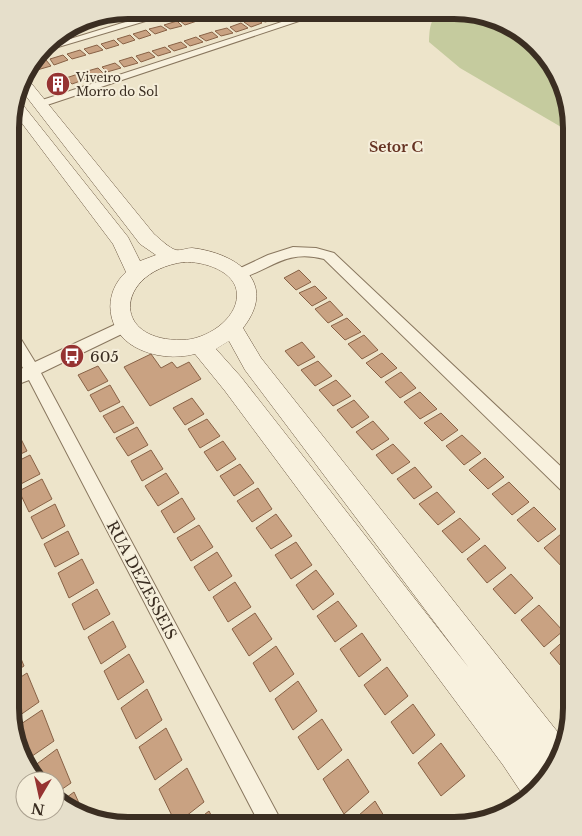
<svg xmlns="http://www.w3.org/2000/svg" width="582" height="836" font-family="'Libre Baskerville',serif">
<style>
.green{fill:#c5cb9e}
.building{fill:#c9a282;stroke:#886246}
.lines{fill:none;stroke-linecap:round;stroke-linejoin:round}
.street-casing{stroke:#89775f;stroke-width:2}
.secondary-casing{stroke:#6c5842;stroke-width:1}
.street{fill:#f8f1de;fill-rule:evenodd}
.secondary{fill:#f8f1de;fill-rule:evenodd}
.labels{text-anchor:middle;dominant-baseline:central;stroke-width:4;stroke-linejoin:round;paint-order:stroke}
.far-poi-label{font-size:12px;fill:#3b2e22;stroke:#f5eeda;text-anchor:start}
.far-neighbourhood-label{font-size:14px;font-weight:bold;fill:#663323;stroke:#f5eeda}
.poi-label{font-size:15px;fill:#3b2e22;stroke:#f5eeda;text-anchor:start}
.street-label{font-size:15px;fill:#3b2e22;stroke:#f5eeda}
.rim{fill:none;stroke:#3b2e22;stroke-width:6}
</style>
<rect width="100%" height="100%" fill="#ede4ca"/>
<path class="green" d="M450,11H470L503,29L526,35L560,76L572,127V144L568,131L460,68L429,42C430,23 430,16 450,11Z"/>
<g class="building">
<path d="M270,14L277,19L265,22L259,18Z"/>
<path d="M210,15L212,17L201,20L194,16Z"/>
<path d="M107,16H111L116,20L103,23L98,19Z"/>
<path d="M192,17L197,21L185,25L179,20Z"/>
<path d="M256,18L262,23L251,27L244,22Z"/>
<path d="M95,20L100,24L87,28L82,23Z"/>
<path d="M177,21L182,26L170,29L164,25Z"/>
<path d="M241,23L248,28L236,32L230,27Z"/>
<path d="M79,24L84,29L70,33L67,29Z"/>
<path d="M161,26L167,30L155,34L149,29Z"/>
<path d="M227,28L233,33L221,36L215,31Z"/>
<path d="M146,30L151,35L139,39L133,34Z"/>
<path d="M212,32L218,37L206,41L199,36Z"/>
<path d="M130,35L135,40L123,44L117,39Z"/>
<path d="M196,37L203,42L190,46L184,41Z"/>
<path d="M114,40L119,45L106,49L101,44Z"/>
<path d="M181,42L187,47L174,51L168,46Z"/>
<path d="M97,45L103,50L89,54L84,49Z"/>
<path d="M165,47L171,52L158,56L152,51Z"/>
<path d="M80,50L86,55L72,59L67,54Z"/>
<path d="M149,52L155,57L141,62L136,56Z"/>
<path d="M63,55L68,60L54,65L50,59Z"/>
<path d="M132,57L138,63L124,67L119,61Z"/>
<path d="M46,60L51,66L37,70L32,64Z"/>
<path d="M115,63L121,68L107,72L102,67Z"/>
<path d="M98,68L104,74L90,78L84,72Z"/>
<path d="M81,73L86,79L72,84L66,78Z"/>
<path d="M63,79L68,85L53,90L48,84Z"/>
<path d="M299,270L311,282L296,290L284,278Z"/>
<path d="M315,286L327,298L312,306L299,293Z"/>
<path d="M330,301L343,315L328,323L315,309Z"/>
<path d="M347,318L361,332L345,340L331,326Z"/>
<path d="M364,335L378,350L362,359L348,344Z"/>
<path d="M302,342L315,357L298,366L285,351Z"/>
<path d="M382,353L397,368L381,378L366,363Z"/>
<path d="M151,354L161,368L172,362L177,368L189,362L201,379L150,406L124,367Z"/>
<path d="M318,361L332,376L315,386L301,370Z"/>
<path d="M98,366L108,381L88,391L78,375Z"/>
<path d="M401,372L416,388L400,398L385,382Z"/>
<path d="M336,380L351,396L333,406L319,390Z"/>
<path d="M110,385L120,402L100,412L90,395Z"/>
<path d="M420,392L437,409L420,419L404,402Z"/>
<path d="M192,398L204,414L185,425L173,408Z"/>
<path d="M354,400L369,417L352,428L337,410Z"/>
<path d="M123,406L134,423L114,433L103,416Z"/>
<path d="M441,413L458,430L442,441L424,423Z"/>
<path d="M207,419L220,436L200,448L188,429Z"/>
<path d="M373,421L389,439L372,450L356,432Z"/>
<path d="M137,427L148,445L128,456L116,438Z"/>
<path d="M18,433L27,451L10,459V436Z"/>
<path d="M462,435L481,453L464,465L446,446Z"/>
<path d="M223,441L236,459L217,471L204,452Z"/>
<path d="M393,444L410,462L392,474L376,455Z"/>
<path d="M151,450L163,469L142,481L131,461Z"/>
<path d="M30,455L40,474L17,486L10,473V465Z"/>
<path d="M485,458L504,477L488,489L469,470Z"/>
<path d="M240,464L254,483L234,496L220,476Z"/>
<path d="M415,467L432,487L414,499L397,479Z"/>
<path d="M166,473L179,493L158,506L145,486Z"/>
<path d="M42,479L52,499L29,512L19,491Z"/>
<path d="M509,482L529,502L512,515L492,494Z"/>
<path d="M258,488L272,509L252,522L237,501Z"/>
<path d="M437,492L455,512L438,525L419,504Z"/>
<path d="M182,498L195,519L174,533L161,511Z"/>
<path d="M55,504L65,526L42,539L31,517Z"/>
<path d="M534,507L556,529L538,542L517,520Z"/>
<path d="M276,514L292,536L271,549L256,528Z"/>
<path d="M460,518L480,539L462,553L442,531Z"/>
<path d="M199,525L213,547L191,561L177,538Z"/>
<path d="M68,531L79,554L55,567L44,544Z"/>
<path d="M561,534L572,545V566L566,571L544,548Z"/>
<path d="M296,542L312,565L291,579L275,555Z"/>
<path d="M485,545L506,568L487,583L467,559Z"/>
<path d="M217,552L232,576L209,591L194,567Z"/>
<path d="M82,559L94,583L69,598L58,573Z"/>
<path d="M316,570L334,594L313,610L296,585Z"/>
<path d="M511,574L533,598L515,614L493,589Z"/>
<path d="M235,582L251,607L228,622L213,597Z"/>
<path d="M97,589L110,614L84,630L72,604Z"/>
<path d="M338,601L357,626L335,642L317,616Z"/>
<path d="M539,605L563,631L544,647L521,620Z"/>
<path d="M255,613L272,639L249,656L232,629Z"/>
<path d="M113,621L126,647L101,664L88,637Z"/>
<path d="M362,633L381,660L359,677L340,649Z"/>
<path d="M568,637L572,641V679L550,653Z"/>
<path d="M13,639L24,666L10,675V640Z"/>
<path d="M276,646L294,674L270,692L253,663Z"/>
<path d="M129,654L144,682L118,700L104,671Z"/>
<path d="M387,667L408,696L385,715L364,685Z"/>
<path d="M27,673L39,702L13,720L10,709V684Z"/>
<path d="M298,681L317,711L293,730L275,699Z"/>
<path d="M147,689L162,720L136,739L121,708Z"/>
<path d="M413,704L435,735L413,754L391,722Z"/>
<path d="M42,710L54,741L25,761L15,728Z"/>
<path d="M322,719L342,750L318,770L298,737Z"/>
<path d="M166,728L182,760L155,780L139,747Z"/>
<path d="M441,743L465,776L441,796L418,763Z"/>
<path d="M57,749L71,783L55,794V781H40L30,769Z"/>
<path d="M348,759L369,792L344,814L323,779Z"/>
<path d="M187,768L204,802L176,824L159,789Z"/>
<path d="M74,792L84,814L62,806L59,803Z"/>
<path d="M375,801L390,826H351L350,823Z"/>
<path d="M209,811L216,825H191Z"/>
</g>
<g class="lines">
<g class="street-casing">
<g id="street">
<path d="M309,13H323L44,106H36L35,104L36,102Z"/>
<path d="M160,15L159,17L38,53L44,47L145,16Z"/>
<path d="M293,247L316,248L334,253L572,477V497L566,495L324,259C286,249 272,269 239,279L234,277L232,274L234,271L268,255Z"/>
<path d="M125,320L130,322L132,326L130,330L41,373L284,826L260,825L29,380L11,387V374L23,368L11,347V329L16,331L35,362Z"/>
</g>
</g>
<g class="secondary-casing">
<path id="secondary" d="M23,77L27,78L154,234C160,239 169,248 176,250C181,251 187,248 192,248C236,253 279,282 243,328L261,358L564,740L552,773L544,768L549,776L525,798L503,765L225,391L195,354C176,359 153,357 135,347C106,331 102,294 126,272L113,244L12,110L16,99L19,100L128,237L140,261L156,255L140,244L19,87ZM184,262C203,261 237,271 237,295C237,320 205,340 182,340C109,341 116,271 184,262ZM229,341L245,370L469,668L241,377L216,349Z"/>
</g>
<use href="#street" class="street"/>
<use href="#secondary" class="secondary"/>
</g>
<defs>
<g id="building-disc" transform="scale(1.25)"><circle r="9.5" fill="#963332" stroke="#f5eeda"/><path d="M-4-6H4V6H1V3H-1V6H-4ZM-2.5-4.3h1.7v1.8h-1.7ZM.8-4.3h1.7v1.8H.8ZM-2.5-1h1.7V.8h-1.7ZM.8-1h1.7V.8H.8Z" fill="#fff"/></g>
<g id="bus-disc" transform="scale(1.25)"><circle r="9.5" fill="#963332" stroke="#f5eeda"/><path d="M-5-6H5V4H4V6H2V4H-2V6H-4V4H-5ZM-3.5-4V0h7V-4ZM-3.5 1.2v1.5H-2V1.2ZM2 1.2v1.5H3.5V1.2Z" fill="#fff"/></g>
</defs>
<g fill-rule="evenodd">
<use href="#building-disc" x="58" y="84"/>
<use href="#bus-disc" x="72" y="356"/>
</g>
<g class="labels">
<g class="far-poi-label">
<text x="76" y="77">Viveiro<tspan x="76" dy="14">Morro do Sol</tspan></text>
</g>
<g class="far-neighbourhood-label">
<text x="396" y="147">Setor C</text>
</g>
<g class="poi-label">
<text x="90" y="356">605</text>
</g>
<g class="street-label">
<text transform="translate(142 580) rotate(62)">RUA DEZESSEIS</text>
</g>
</g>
<path d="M0 0H582V836H0ZM128 19H454A109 109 0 0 1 563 128V708A109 109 0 0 1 454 817H128A109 109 0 0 1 19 708V128A109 109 0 0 1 128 19Z" fill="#e6dfcb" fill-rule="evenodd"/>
<path class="rim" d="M128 19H454A109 109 0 0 1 563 128V708A109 109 0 0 1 454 817H128A109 109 0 0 1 19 708V128A109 109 0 0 1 128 19Z"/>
<g transform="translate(40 796) rotate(189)"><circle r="24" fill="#f5eeda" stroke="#aba190"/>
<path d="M0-4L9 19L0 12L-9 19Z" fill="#963332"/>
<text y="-8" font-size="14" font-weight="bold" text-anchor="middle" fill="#3b2e22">N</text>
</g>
</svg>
